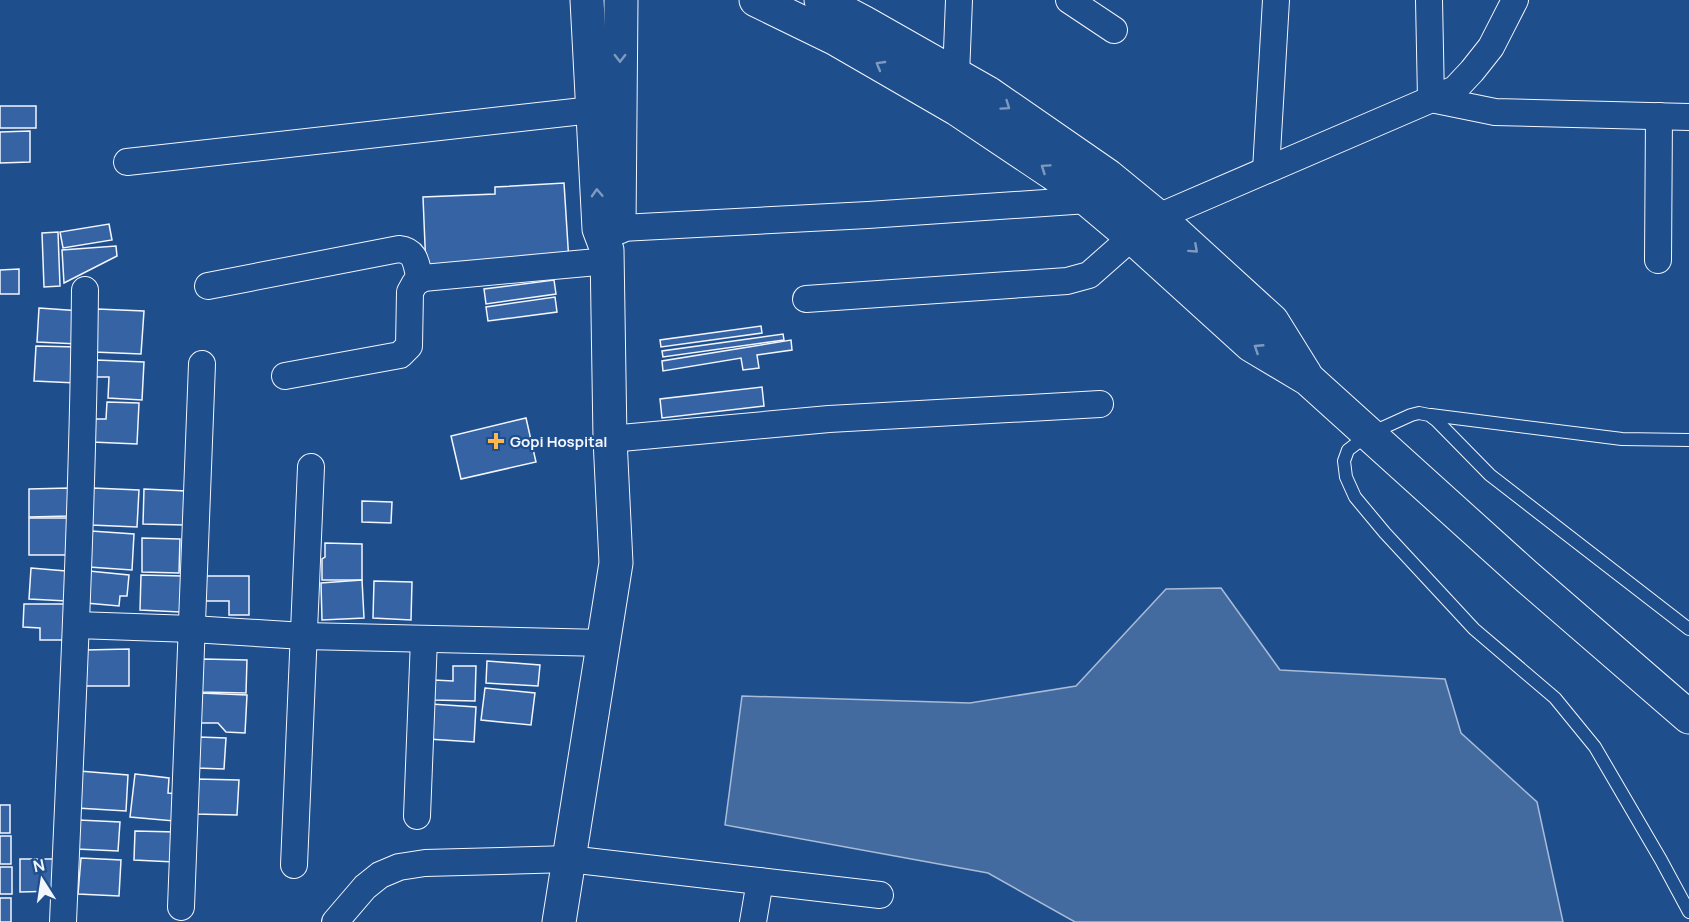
<svg xmlns="http://www.w3.org/2000/svg" width="1689" height="922" font-family="Manrope,sans-serif">
<style>
.water{fill:#446ba0;stroke:#a8bbd7;stroke-width:1.5}
.building{fill:#3563a3;stroke:#f2f6ff;stroke-width:1.5}
.lines{fill:none;stroke-linecap:round;stroke-linejoin:round}
.service-casing{stroke:#f2f6ff;stroke-width:14}
.minor-casing{stroke:#f2f6ff;stroke-width:28}
.secondary-casing{stroke:#f2f6ff;stroke-width:35}
.primary-casing{stroke:#f2f6ff;stroke-width:35}
.service{stroke:#1f4e8c;stroke-width:12}
.minor{stroke:#1f4e8c;stroke-width:26}
.secondary{stroke:#1f4e8c;stroke-width:33}
.primary{stroke:#1f4e8c;stroke-width:33}
.oneway{stroke:#7e9ac0}
.poi-dot{fill:#ffb74d;stroke:#1f4e8c;stroke-width:2}
.labels{text-anchor:middle;dominant-baseline:central;stroke-width:4.5;stroke-linejoin:round;paint-order:stroke}
.poi-label{font-size:15px;font-weight:bold;fill:#f2f6ff;stroke:#1f4e8c;text-anchor:start}
</style>
<rect width="100%" height="100%" fill="#1f4e8c"/>
<path class="water" d="M1221,588L1280,670L1445,679L1461,733L1537,802L1563,922H1075L988,873L725,825L742,696L970,703L1076,686L1166,589Z"/>
<g class="building">
<rect x="0" y="106" width="36" height="22"/>
<path d="M30,131V162L0,163V132Z"/>
<path d="M564,183L569,262L426,269L423,197L495,194V187Z"/>
<path d="M109,224L112,240L63,248L60,232Z"/>
<path d="M58,232L60,286L44,287L42,233Z"/>
<path d="M116,246L117,256L64,283L62,250Z"/>
<path d="M19,269V294H0V270Z"/>
<path d="M554,280L556,294L486,304L484,289Z"/>
<path d="M555,297L557,312L488,321L486,307Z"/>
<path d="M39,308L81,311L78,344L37,342Z"/>
<path d="M97,309L144,311L141,354L94,352Z"/>
<path d="M761,326L762,333L661,347L660,340Z"/>
<path d="M783,334L784,340L663,357L662,351Z"/>
<path d="M791,340L792,350L757,355L759,368L743,370L741,358L663,371L662,361Z"/>
<path d="M36,346L77,347L76,383L34,381Z"/>
<path d="M96,360L144,362L142,400L108,398L109,377H96Z"/>
<path d="M762,387L764,406L662,418L660,399Z"/>
<path d="M107,402L139,403L137,444L92,442L93,419H106Z"/>
<path d="M526,418L536,462L461,479L451,436Z"/>
<path d="M69,488L70,516L29,517V489Z"/>
<path d="M93,488L139,490L137,527L91,525Z"/>
<path d="M144,489L186,491L184,525L143,524Z"/>
<path d="M362,501L392,502L391,523L362,522Z"/>
<rect x="29" y="518" width="39" height="37"/>
<path d="M91,531L134,534L132,570L89,567Z"/>
<path d="M142,538L180,539L179,573L142,572Z"/>
<path d="M325,543L362,544V580H322V559L325,557Z"/>
<path d="M31,568L66,571L67,601L29,599Z"/>
<path d="M89,571L129,575L127,596H120L119,606L86,603Z"/>
<path d="M141,575L182,576L180,612L140,610Z"/>
<path d="M203,576H249V615H229V601H203Z"/>
<path d="M362,580L364,618L322,620L321,583Z"/>
<path d="M374,581L412,582L411,620L373,618Z"/>
<path d="M24,604H64L69,640H40V628L23,627Z"/>
<path d="M129,649V686H85V650Z"/>
<path d="M203,659L247,660L246,693L201,692Z"/>
<path d="M487,661L540,665L538,686L486,683Z"/>
<path d="M453,666H476L475,701L433,700L434,680L453,681Z"/>
<path d="M485,688L535,693L531,725L481,720Z"/>
<path d="M200,693L247,695L245,733L226,732L218,723H199Z"/>
<path d="M431,704L476,707L474,742L428,739Z"/>
<path d="M199,737L226,738L224,769L197,768Z"/>
<path d="M79,771L128,775L126,811L77,808Z"/>
<path d="M135,774L169,778L168,793L178,794L174,821L130,817Z"/>
<path d="M196,779L239,780L237,815L195,814Z"/>
<rect x="0" y="805" width="10" height="28"/>
<path d="M79,820L120,822L118,851L77,849Z"/>
<path d="M135,831L176,832L174,862L134,860Z"/>
<rect x="0" y="836" width="11" height="28"/>
<path d="M81,858L121,860L119,896L78,894Z"/>
<path d="M20,859H58V891L20,892Z"/>
<rect x="0" y="867" width="12" height="27"/>
<rect x="0" y="898" width="11" height="24"/>
</g>
<g class="lines">
<g class="service-casing">
<g id="service">
<path d="M1431,415L1622,439L1689,440"/>
<path d="M1689,629L1490,475L1437,421L1429,415L1419,413L1411,415L1369,434L1348,450L1344,461L1346,477L1355,497L1385,533L1474,629L1555,698L1595,747L1661,860L1689,912"/>
</g>
</g>
<g class="minor-casing">
<g id="minor">
<path d="M1069,0L1114,30"/>
<path d="M1429,0L1431,99L1495,112L1689,117"/>
<path d="M956,75L959,0"/>
<path d="M127,162L592,110"/>
<path d="M1266,170L1276,0"/>
<path d="M1158,217L1455,89L1472,71L1491,47L1515,0"/>
<path d="M602,229L868,215L1088,200"/>
<path d="M1658,260L1659,116"/>
<path d="M208,286L399,249C417,251 416,265 420,280"/>
<path d="M806,299L1067,281L1089,275L1132,237"/>
<path d="M285,376L400,355L409,346L410,292L415,283L423,278L608,261"/>
<path d="M610,439L829,419L1100,404"/>
<path d="M76,625L192,629L304,636L604,643"/>
<path d="M417,816L424,639"/>
<path d="M294,865L311,467"/>
<path d="M181,907L202,364"/>
<path d="M63,922C72,711 83,501 85,290"/>
<path d="M335,922L365,887L380,875L399,867L425,863L569,859L880,895"/>
<path d="M753,922L760,881"/>
</g>
</g>
<g class="secondary-casing">
<g id="secondary">
<path d="M619,227L621,0"/>
<path d="M559,922L616,563L610,439L607,250L599,229L587,0"/>
</g>
</g>
<g class="primary-casing">
<g id="primary">
<path d="M756,0L836,39L957,109L1054,174L1088,200L1132,237L1251,345L1308,379L1525,575L1689,717"/>
<path d="M821,0L863,22L988,93L1108,176L1158,217L1272,321L1305,374"/>
</g>
</g>
<use href="#service" class="service"/>
<use href="#minor" class="minor"/>
<use href="#secondary" class="secondary"/>
<use href="#primary" class="primary"/>
</g>
<defs><path id="oneway-chevron" d="M-2-3.5L2.5 0L-2 3.5" fill="none" stroke-width="1.6" stroke-linecap="round" stroke-linejoin="round" transform="scale(1.5)"/></defs>
<g class="oneway">
<use href="#oneway-chevron" transform="translate(620 58) rotate(90)"/>
<use href="#oneway-chevron" transform="translate(880 65) rotate(-150)"/>
<use href="#oneway-chevron" transform="translate(1006 106) rotate(35)"/>
<use href="#oneway-chevron" transform="translate(1045 168) rotate(-146)"/>
<use href="#oneway-chevron" transform="translate(597 193) rotate(-93)"/>
<use href="#oneway-chevron" transform="translate(1194 249) rotate(42)"/>
<use href="#oneway-chevron" transform="translate(1258 348) rotate(-147)"/>
</g>
<path class="poi-dot" d="M493 432h6v6h6v6h-6v6h-6v-6h-6v-6h6z"/>
<g class="labels">
<g class="poi-label">
<text x="510" y="441">Gopi Hospital</text>
</g>
</g>
<g transform="translate(42 880) rotate(348)" stroke="#1f4e8c" stroke-width="4.5" paint-order="stroke">
<path d="M0-4.5L10 22L0 15L-10 22Z" fill="#f2f6ff"/>
<text y="-9" font-size="16" font-weight="bold" text-anchor="middle" fill="#f2f6ff">N</text>
</g>
</svg>
